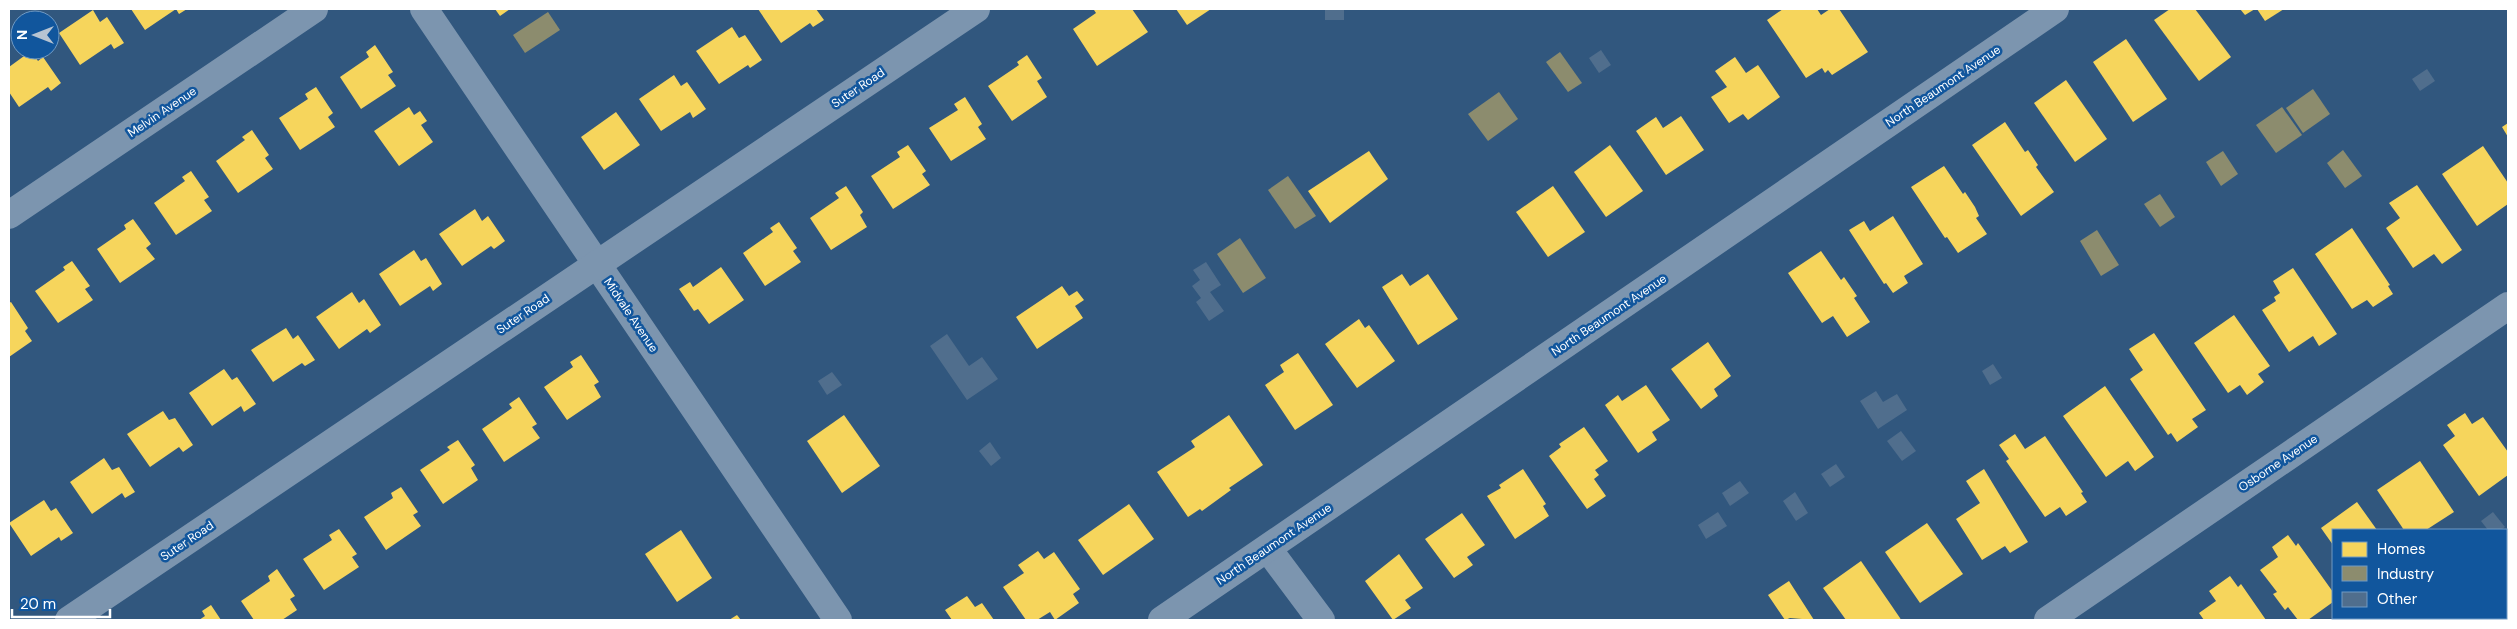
<svg xmlns="http://www.w3.org/2000/svg" width="2517" height="629" font-family="'DM Sans',sans-serif">
<style>
.homes{fill:#f6d55c}
.industry{fill:#8c8c6e}
.building{fill:#506e8d}
.lines{fill:none;stroke-linecap:round;stroke-linejoin:round}
.minor{stroke:#7c95af;stroke-width:28}
.labels{text-anchor:middle;dominant-baseline:central;stroke-width:5;stroke-linejoin:round;paint-order:stroke}
.street-label{font-size:12px;fill:#fff;stroke:#11569d}
</style>
<rect width="100%" height="100%" fill="#31577e"/>
<g class="homes">
<path d="M131,9H187L179,14L176,9L145,30Z"/>
<path d="M495,9H510L500,16Z"/>
<path d="M758,9H816L824,20L813,27L810,23L781,43Z"/>
<path d="M1096,9H1132L1148,32L1097,66L1073,29L1096,13L1094,10Z"/>
<path d="M1176,9H1211L1187,25Z"/>
<path d="M1783,9H1817L1821,15L1830,9H1839L1868,52L1832,75L1828,70L1825,73L1822,68L1806,78L1767,20Z"/>
<path d="M2170,9H2195L2231,57L2199,81L2154,20Z"/>
<path d="M2240,9H2255L2245,15Z"/>
<path d="M2257,9H2284L2265,21Z"/>
<path d="M93,10L100,22L107,17L124,43L114,49L111,44L80,65L59,33Z"/>
<path d="M732,27L739,38L745,35L762,60L750,68L748,65L719,84L696,51Z"/>
<path d="M2126,39L2167,99L2133,122L2093,62Z"/>
<path d="M375,45L393,72L388,75L396,86L361,109L340,77L369,57L366,52Z"/>
<path d="M31,51L38,61L43,57L61,83L51,91L48,87L19,107L9,92V67Z"/>
<path d="M1027,55L1042,78L1037,81L1047,97L1012,121L988,86L1019,65L1017,62Z"/>
<path d="M1735,57L1746,73L1758,65L1780,97L1748,120L1743,114L1729,123L1711,97L1727,87L1715,71Z"/>
<path d="M674,75L681,86L687,82L706,109L693,118L690,112L661,131L639,99Z"/>
<path d="M2066,80L2107,139L2075,162L2034,103Z"/>
<path d="M316,87L333,113L328,117L335,127L300,150L279,118L308,99L305,94Z"/>
<path d="M965,97L982,124L978,127L986,139L951,161L929,128L958,110L954,104Z"/>
<path d="M409,107L414,115L420,111L427,121L421,125L433,142L399,166L374,131Z"/>
<path d="M616,112L640,145L604,170L581,137Z"/>
<path d="M1681,116L1704,150L1666,175L1636,131L1656,117L1663,128Z"/>
<path d="M2005,122L2025,152L2028,150L2038,165L2036,167L2054,192L2021,216L1972,145Z"/>
<path d="M2508,123V137L2502,127Z"/>
<path d="M252,130L269,155L265,158L273,169L238,193L216,161L245,140L242,137Z"/>
<path d="M908,145L926,171L922,174L930,185L893,209L871,176L900,157L897,152Z"/>
<path d="M1610,145L1643,191L1606,217L1574,172Z"/>
<path d="M2483,146L2508,183V204L2477,226L2442,174Z"/>
<path d="M1369,151L1388,179L1330,223L1308,191Z"/>
<path d="M1944,166L1963,194L1965,192L1975,207L1979,216L1976,218L1987,234L1958,253L1947,237L1945,238L1911,187Z"/>
<path d="M191,171L209,197L204,200L212,211L176,235L154,203L185,181L182,177Z"/>
<path d="M2417,185L2462,250L2442,264L2434,254L2413,268L2386,228L2400,218L2389,203Z"/>
<path d="M846,186L863,212L860,215L867,227L831,250L810,218L839,198L835,193Z"/>
<path d="M1553,186L1585,232L1548,257L1516,212Z"/>
<path d="M475,209L482,221L488,216L505,241L494,249L491,246L462,266L439,234Z"/>
<path d="M1893,216L1923,264L1904,276L1908,283L1893,293L1886,283L1884,284L1849,230L1864,221L1870,231Z"/>
<path d="M133,219L151,244L146,248L155,259L120,283L97,249L126,229L124,225Z"/>
<path d="M779,222L797,248L793,251L801,262L765,286L743,253L773,232L770,228Z"/>
<path d="M2352,228L2390,285L2388,286L2393,294L2373,307L2367,300L2352,309L2315,254Z"/>
<path d="M414,250L421,261L426,258L442,284L433,291L430,286L400,306L379,274Z"/>
<path d="M1821,251L1841,280L1844,277L1857,296L1854,298L1870,322L1847,337L1833,316L1822,323L1788,273Z"/>
<path d="M72,261L90,286L85,289L93,300L58,323L35,291L65,270L63,267Z"/>
<path d="M721,267L744,300L709,324L698,309L694,311L679,289L690,282L693,287Z"/>
<path d="M2293,268L2337,334L2319,346L2313,336L2289,352L2262,310L2276,301L2274,297L2280,293L2273,281Z"/>
<path d="M1402,274L1410,286L1428,274L1458,319L1418,345L1382,287Z"/>
<path d="M1062,286L1069,296L1077,291L1084,300L1075,306L1083,318L1037,349L1016,317Z"/>
<path d="M352,292L359,303L364,299L381,325L370,333L367,329L339,349L316,317Z"/>
<path d="M11,302L28,328L25,331L32,341L9,357V303Z"/>
<path d="M2234,315L2270,366L2258,374L2264,382L2247,395L2240,385L2228,393L2194,343Z"/>
<path d="M1359,319L1365,328L1369,325L1395,361L1357,388L1325,344Z"/>
<path d="M286,328L293,339L298,335L315,360L305,366L302,363L273,382L251,350Z"/>
<path d="M2154,333L2206,410L2192,419L2198,427L2177,442L2171,433L2168,435L2130,379L2143,370L2129,349Z"/>
<path d="M1708,342L1731,376L1714,389L1718,396L1701,409L1671,369Z"/>
<path d="M1298,353L1333,405L1295,430L1265,385L1284,372L1280,365Z"/>
<path d="M581,355L599,382L594,385L601,397L567,420L544,387L573,367L570,362Z"/>
<path d="M224,369L232,380L237,377L256,404L244,412L241,406L212,426L189,393Z"/>
<path d="M1646,385L1670,420L1652,432L1657,440L1638,453L1605,405L1618,395L1622,401Z"/>
<path d="M2105,386L2154,457L2135,471L2128,461L2106,477L2063,416Z"/>
<path d="M519,397L537,424L532,427L540,438L504,462L482,429L512,408L509,404Z"/>
<path d="M163,411L169,420L175,418L193,445L183,452L179,447L150,467L127,434Z"/>
<path d="M2465,413L2472,424L2483,417L2508,452V475L2479,496L2443,445L2455,436L2447,425Z"/>
<path d="M844,415L880,466L842,493L807,441Z"/>
<path d="M1229,415L1263,465L1229,488L1231,490L1202,511L1200,509L1188,517L1157,472L1195,447L1191,441Z"/>
<path d="M1584,427L1608,461L1595,470L1599,475L1594,479L1606,496L1587,509L1549,456L1561,447L1559,444Z"/>
<path d="M2015,434L2025,449L2045,436L2083,492L2081,493L2087,502L2066,516L2060,507L2045,517L2006,461L2009,459L1999,445Z"/>
<path d="M458,440L475,465L471,468L478,480L443,504L420,470L450,450L447,447Z"/>
<path d="M104,458L112,470L119,467L135,492L125,498L122,493L92,514L70,482Z"/>
<path d="M2420,461L2454,512L2426,530H2404L2377,490Z"/>
<path d="M1523,469L1546,504L1543,506L1549,516L1515,539L1487,496L1501,488L1499,485Z"/>
<path d="M1984,469L2028,542L2010,553L2005,546L1982,560L1956,519L1980,503L1966,481Z"/>
<path d="M401,487L418,512L413,515L421,526L386,550L364,517L393,498L391,493Z"/>
<path d="M44,500L51,511L56,508L73,533L61,541L59,537L31,556L9,523Z"/>
<path d="M2357,502L2377,530H2333V545L2321,528Z"/>
<path d="M1129,504L1154,539L1103,575L1078,540Z"/>
<path d="M1462,513L1485,545L1467,557L1473,565L1454,578L1425,539Z"/>
<path d="M1927,523L1963,574L1920,603L1885,552Z"/>
<path d="M339,529L357,554L352,557L359,567L324,590L303,559L332,540L329,535Z"/>
<path d="M681,530L712,578L677,602L645,554Z"/>
<path d="M2288,535L2296,546L2298,543L2333,592V602L2308,620H2298L2288,607L2285,610L2273,594L2277,592L2260,570L2278,557L2272,547Z"/>
<path d="M1038,551L1044,559L1054,552L1080,589L1073,594L1079,603L1055,620L1050,612L1037,620H1026L1003,587L1024,573L1018,565Z"/>
<path d="M1399,554L1423,588L1405,600L1411,608L1393,620L1365,581Z"/>
<path d="M1861,561L1900,618L1901,620H1846L1823,588Z"/>
<path d="M277,569L295,596L290,599L297,610L282,620H254L241,601L270,581L268,576Z"/>
<path d="M2230,576L2238,587L2241,584L2266,620H2204L2199,613L2216,601L2209,591Z"/>
<path d="M1789,581L1814,620L1790,618L1785,620L1768,595Z"/>
<path d="M967,596L975,607L982,603L994,620H952L945,610Z"/>
<path d="M211,605L221,620H199L205,616L202,611Z"/>
<path d="M737,615L741,620H729Z"/>
</g>
<g class="industry">
<path d="M548,12L560,30L525,53L513,35Z"/>
<path d="M1560,52L1582,83L1568,92L1546,62Z"/>
<path d="M2313,89L2330,114L2303,133L2286,108Z"/>
<path d="M1499,92L1518,119L1488,141L1468,114Z"/>
<path d="M2282,107L2302,135L2276,153L2256,125Z"/>
<path d="M2343,150L2362,176L2345,188L2327,163Z"/>
<path d="M2223,151L2238,174L2221,186L2206,162Z"/>
<path d="M1288,176L1316,216L1295,229L1268,190Z"/>
<path d="M2160,194L2175,217L2160,227L2144,204Z"/>
<path d="M2097,230L2119,265L2101,276L2080,241Z"/>
<path d="M1240,238L1266,278L1243,293L1217,254Z"/>
</g>
<g class="building">
<rect x="1325" y="9" width="19" height="11"/>
<path d="M1601,50L1611,65L1599,73L1589,58Z"/>
<path d="M2427,69L2435,81L2420,91L2412,79Z"/>
<path d="M1206,262L1221,285L1210,292L1224,311L1209,321L1196,302L1201,298L1192,286L1200,280L1193,270Z"/>
<path d="M947,334L969,366L982,357L998,379L967,400L930,346Z"/>
<path d="M1993,364L2002,378L1990,385L1982,371Z"/>
<path d="M832,372L842,385L827,395L818,381Z"/>
<path d="M1876,391L1883,402L1897,394L1907,410L1878,429L1860,401Z"/>
<path d="M1901,431L1916,451L1902,461L1887,441Z"/>
<path d="M990,442L1001,458L991,466L979,451Z"/>
<path d="M1836,464L1845,477L1830,487L1821,474Z"/>
<path d="M1740,481L1749,493L1730,506L1722,493Z"/>
<path d="M1795,492L1808,513L1796,521L1783,501Z"/>
<path d="M1718,512L1727,526L1706,539L1698,525Z"/>
<path d="M2493,512L2505,527L2501,530H2488L2481,521Z"/>
</g>
<g class="lines">
<g class="minor">
<path d="M424,9L838,620"/>
<path d="M9,215L314,9"/>
<path d="M1268,549L1321,620"/>
<path d="M69,620L976,9"/>
<path d="M1162,620L2055,9"/>
<path d="M2048,620L2508,306"/>
</g>
</g>
<g class="labels">
<g class="street-label">
<text transform="translate(1943 86) rotate(-34)">North Beaumont Avenue</text>
<text transform="translate(858 88) rotate(-34)">Suter Road</text>
<text transform="translate(162 112) rotate(-34)">Melvin Avenue</text>
<text transform="translate(523 314) rotate(-34)">Suter Road</text>
<text transform="translate(631 315) rotate(56)">Midvale Avenue</text>
<text transform="translate(1609 315) rotate(-34)">North Beaumont Avenue</text>
<text transform="translate(2278 463) rotate(-34)">Osborne Avenue</text>
<text transform="translate(187 541) rotate(-34)">Suter Road</text>
<text transform="translate(1274 544) rotate(-34)">North Beaumont Avenue</text>
</g>
</g>
<rect width="2517" height="629" fill="none" stroke="#ffffff" stroke-width="20"/>
<rect x="2332" y="529" width="175" height="90" fill="#11569d" stroke="#709ac4"/>
<rect x="2342" y="542" width="25" height="15" fill="#f6d55c" stroke="#709ac4"/>
<text x="2377" y="554" font-size="15" fill="#ffffff">Homes</text>
<rect x="2342" y="566" width="25" height="15" fill="#8c8c6e" stroke="#709ac4"/>
<text x="2377" y="579" font-size="15" fill="#ffffff">Industry</text>
<rect x="2342" y="592" width="25" height="15" fill="#506e8d" stroke="#709ac4"/>
<text x="2377" y="604" font-size="15" fill="#ffffff">Other</text>
<g transform="translate(35 35) rotate(270)"><circle r="24" fill="#11569d" stroke="#709ac4"/>
<path d="M0-4L9 19L0 12L-9 19Z" fill="#b7c4d2"/>
<text y="-8" font-size="14" font-weight="bold" text-anchor="middle" fill="#ffffff">N</text>
</g>
<path d="M12 609v8h98v-8" fill="none" stroke="#ffffff" stroke-width="2.5"/>
<text x="20" y="609" font-size="15" fill="#ffffff" stroke="#11569d" stroke-width="4" paint-order="stroke">20 m</text>
</svg>
